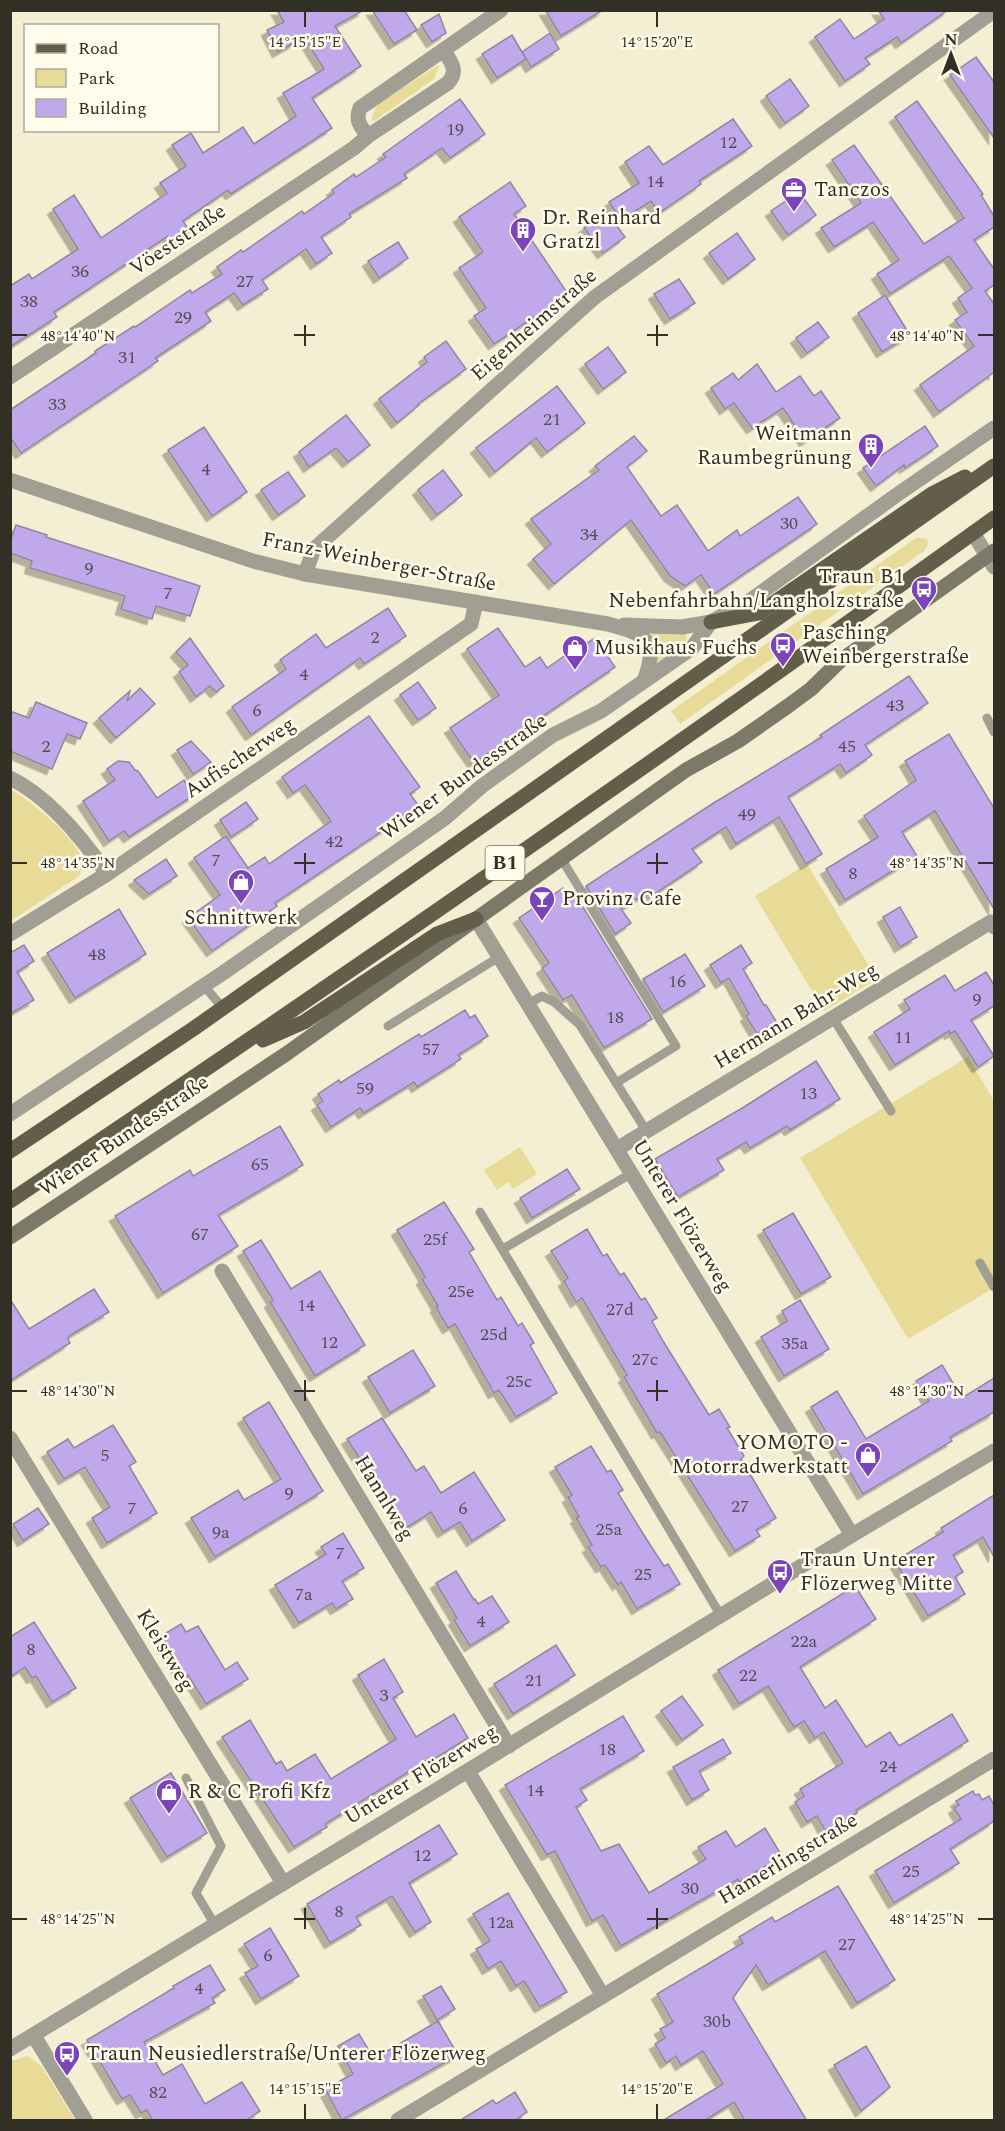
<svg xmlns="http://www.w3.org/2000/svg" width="1005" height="2131" font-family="Spectral,serif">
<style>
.green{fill:#e7db97}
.building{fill:#c1a8ea;stroke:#90879f;stroke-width:1.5;filter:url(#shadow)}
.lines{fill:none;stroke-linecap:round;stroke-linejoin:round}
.lane{stroke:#a19f93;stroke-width:9}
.street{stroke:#a19f93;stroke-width:15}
.secondary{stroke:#7c7968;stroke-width:15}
.primary{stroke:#625e4a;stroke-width:15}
.ticks{fill:none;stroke:#323025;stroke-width:2}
.labels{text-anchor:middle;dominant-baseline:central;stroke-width:5;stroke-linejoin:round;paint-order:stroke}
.number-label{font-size:18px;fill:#564e56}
.shield{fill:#fffceb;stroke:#706d60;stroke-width:1.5}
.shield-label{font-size:20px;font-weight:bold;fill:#323025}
.poi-label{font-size:21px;fill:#323025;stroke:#fffceb;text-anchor:start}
.street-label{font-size:21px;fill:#323025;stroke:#fffceb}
.ticks-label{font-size:15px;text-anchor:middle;fill:#323025;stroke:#fffceb;stroke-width:5;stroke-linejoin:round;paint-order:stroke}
</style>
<defs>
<filter id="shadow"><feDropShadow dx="-5.5" dy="5.5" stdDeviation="0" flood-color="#0004"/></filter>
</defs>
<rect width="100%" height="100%" fill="#f4efd3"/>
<g class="green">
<path d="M438,65L439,66L434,79L374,121L371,120L377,105Z"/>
<path d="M917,537L927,539L928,544L924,551L680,724L671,711Z"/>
<path d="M653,632L685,633L687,636L686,643L658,664V649L651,634Z"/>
<path d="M11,790C31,800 80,842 84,864L79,876L73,880L11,921Z"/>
<path d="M807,864L877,979L824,1011L755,896Z"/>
<path d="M968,1057L994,1101V1288L908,1339L800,1158Z"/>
<path d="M520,1147L537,1174L513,1189L508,1182L497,1190L484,1170Z"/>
<path d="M28,2056L42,2067L75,2120H11V2061Z"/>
</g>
<g class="building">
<path d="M277,10H364L335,26L361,66L312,98L332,128L231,194L228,190L183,221L190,232L173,243L168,236L54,312L57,317L10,347V286L29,274L32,279L78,249L53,209L74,195L101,238L167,193L160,183L186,166L172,145L191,133L203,153L243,127L254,144L296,116L283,93L324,69L304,37L278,52L267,30L284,22Z"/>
<path d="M372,10H404L417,30L394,44Z"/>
<path d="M545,10H603L561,36Z"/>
<path d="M878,10H948L901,43L897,37L865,58L870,64L845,81L815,37L840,19L854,39L884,19Z"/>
<path d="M439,14L446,33L432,42L421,25Z"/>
<path d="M550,33L559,49L531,67L522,52Z"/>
<path d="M512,35L526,59L497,78L482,54Z"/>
<path d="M976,57L994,82V138L950,75Z"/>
<path d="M790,79L809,106L785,123L766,96Z"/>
<path d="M460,99L485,134L450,158L442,148L404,174L407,178L349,214L351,217L321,237L332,253L316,264L306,249L262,280L268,289L243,305L234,293L205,312L211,321L155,358L158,361L21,453L10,437V410L96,353L95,351L134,326L135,327L190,290L192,293L222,274L217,267L241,250L243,252L302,211L304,214L334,193L332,190L354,174L356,177L386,157L383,154Z"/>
<path d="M917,101L983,194L981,195L994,216V227L974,240L994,269V285L985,291L994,304V375L993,373L939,412L920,385L974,346L955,320L967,312L958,298L972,288L949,256L890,294L877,274L899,260L873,222L834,247L821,228L861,203L832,160L854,145L924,244L964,218L895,117Z"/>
<path d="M733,119L752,146L699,181L701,184L659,213L651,201L621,220L609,202L639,183L625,162L649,146L663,165Z"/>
<path d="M510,182L526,206L514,214L568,294L494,344L474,316L486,308L459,268L483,252L459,217Z"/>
<path d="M799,192L816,215L788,235L771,211Z"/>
<path d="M606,211L625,237L603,253L584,228Z"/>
<path d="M737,233L755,259L728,279L709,253Z"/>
<path d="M398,242L408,258L379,278L368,261Z"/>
<path d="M679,279L695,303L670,319L654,294Z"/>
<path d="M885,295L910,335L882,352L858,313Z"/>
<path d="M818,322L829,337L807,353L796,338Z"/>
<path d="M446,341L466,369L418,404L419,405L397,423L379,399L427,362L424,357Z"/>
<path d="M608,347L626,372L603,389L585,364Z"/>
<path d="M757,364L776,392L800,376L814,396L821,391L840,418L805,441L783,408L752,428L734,403L725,409L711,388L733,373L738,380Z"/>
<path d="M557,386L585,423L547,452L536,438L495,472L476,448Z"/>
<path d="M346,415L370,445L348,462L336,448L309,467L299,452Z"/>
<path d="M925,426L938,446L905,468L904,465L876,486L863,468Z"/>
<path d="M204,427L247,492L212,516L168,450Z"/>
<path d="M634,436L647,451L627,467L661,516L677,505L708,551L737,530L740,536L798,497L817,524L714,594L701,575L685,586L670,576L631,520L554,584L533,559L551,544L531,519L599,470L595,466Z"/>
<path d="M443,470L462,495L437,515L418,490Z"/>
<path d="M288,472L305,496L278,515L261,490Z"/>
<path d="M16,525L47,535L46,537L200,586L190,616L156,606L152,619L121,609L125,596L30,568L32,561L10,553V542Z"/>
<path d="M388,608L406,636L364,664L360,658L251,735L232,707L286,669L280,660L316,634L326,648Z"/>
<path d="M498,628L525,667L540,657L547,668L583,643L584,645L595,638L615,667L474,763L450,728L499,695L467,649Z"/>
<path d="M190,638L224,686L216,692L210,686L196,697L179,672L188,665L176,652Z"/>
<path d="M909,676L928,703L865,745L872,755L846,773L840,764L788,797L822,854L806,864L779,817L736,844L726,827L692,849L702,862L653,895L651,890L621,909L631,923L615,934L586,886L712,804L822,737L820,735Z"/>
<path d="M418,682L436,708L418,720L400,695Z"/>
<path d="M140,688L155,704L116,738L99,718L130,691L127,701Z"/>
<path d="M36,702L87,723L80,739L67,734L52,769L10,751V711L29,718Z"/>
<path d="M369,716L420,787L410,794L419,806L275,903L277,906L212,951L188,918L220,895L194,858L226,836L248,868L265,857L269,864L331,821L305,785L293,793L282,777Z"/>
<path d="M949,734L994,808V909L935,811L902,832L917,856L845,900L826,869L878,837L864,816L916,780L905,761Z"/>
<path d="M191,741L211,762L193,774L177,750Z"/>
<path d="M118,761L129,762L135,770L138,771L157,798L184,780L194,795L129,837L124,831L109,841L83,801L115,780L107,769Z"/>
<path d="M246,802L258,819L231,837L220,820Z"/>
<path d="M166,859L177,876L149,894L134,880Z"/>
<path d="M563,888L569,898L575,894L652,1019L604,1048L572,995L563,1000L542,968L549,963L519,918Z"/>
<path d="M900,907L917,937L900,947L883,917Z"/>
<path d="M119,909L146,954L75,998L47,953Z"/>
<path d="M24,945L34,961L17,972L34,1000L10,1014V953Z"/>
<path d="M741,945L752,963L743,969L764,1005H766L777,1023L757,1034L746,1016L749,1014L729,978L721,983L710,965Z"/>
<path d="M685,954L705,986L663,1012L643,979Z"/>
<path d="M986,972L994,985V1006L971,1020L994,1056L978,1067L955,1031L950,1034L949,1031L895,1065L874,1032L910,1009L904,1000L945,975L955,991Z"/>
<path d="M465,1010L470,1018L475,1015L488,1036L458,1055L461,1059L417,1087L414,1082L364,1113L360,1108L331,1127L317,1105L323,1101L318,1094L339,1080L340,1083L419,1034L421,1037Z"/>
<path d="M816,1061L840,1099L790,1130L787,1126L750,1148L746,1142L717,1159L724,1170L678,1197L655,1159L744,1107Z"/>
<path d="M280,1126L303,1165L218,1215L238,1246L163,1293L115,1216L190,1170L193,1176Z"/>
<path d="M567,1169L580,1189L532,1218L520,1198Z"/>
<path d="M444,1202L474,1249L469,1252L497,1300L501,1297L518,1326L522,1323L534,1343L530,1345L557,1393L516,1417L499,1390L494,1393L455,1324L448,1328L436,1307L438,1306L422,1279L425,1277L397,1230Z"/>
<path d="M793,1213L831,1277L801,1294L763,1230Z"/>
<path d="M587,1229L603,1256L607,1254L620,1275L624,1273L641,1300L645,1298L657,1318L652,1321L663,1341L709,1415L719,1409L730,1427L727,1428L744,1456L741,1459L776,1518L756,1530L760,1536L735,1551L660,1432L657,1433L624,1377L627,1375L582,1298L576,1302L564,1281L568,1278L551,1251Z"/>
<path d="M261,1240L291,1289L320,1271L365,1345L315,1376L270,1302L273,1300L243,1251Z"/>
<path d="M94,1289L109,1312L69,1336L68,1339L70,1343L10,1381V1299L29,1329Z"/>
<path d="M800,1300L829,1349L784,1376L761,1337L787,1321L782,1311Z"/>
<path d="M413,1350L435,1386L390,1413L368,1377Z"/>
<path d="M942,1365L962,1398L994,1378V1412L950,1437L952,1441L863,1494L811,1407L837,1391L866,1439L929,1401L916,1381Z"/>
<path d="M269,1402L323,1491L215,1557L191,1518L238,1490L244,1500L281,1479L243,1418Z"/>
<path d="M382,1418L416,1471L424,1466L441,1493L474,1472L505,1520L472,1541L460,1522L443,1532L431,1512L405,1529L347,1439Z"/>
<path d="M113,1425L136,1462L129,1466L157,1513L107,1543L92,1518L110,1507L85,1467L64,1479L47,1452L68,1439L74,1448Z"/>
<path d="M591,1446L607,1472L611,1470L623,1490L618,1493L647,1540L664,1566L668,1564L680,1584L637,1609L621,1582L618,1585L605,1565L601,1567L588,1547L592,1545L576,1518L579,1517L568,1497L572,1495L555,1467Z"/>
<path d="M994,1495V1557L983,1537L953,1555L963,1572L955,1577L965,1594L928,1616L895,1561L943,1532L941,1528Z"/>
<path d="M38,1508L49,1524L23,1541L13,1524Z"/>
<path d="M343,1533L364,1568L342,1581L353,1599L336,1609L332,1603L299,1623L275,1585L326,1554L321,1547Z"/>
<path d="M456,1571L474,1600L475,1599L478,1604L492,1596L509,1622L470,1646L454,1620L457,1618L436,1583Z"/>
<path d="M855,1586L876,1619L800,1667L825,1708L836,1700L866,1747L890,1732L899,1746L952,1714L968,1741L856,1810L857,1813L826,1832L817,1816L807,1822L795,1802L804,1796L800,1789L843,1763L824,1732L815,1738L804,1721L794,1727L768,1686L739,1704L718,1670Z"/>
<path d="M34,1622L76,1688L52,1702L36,1676L32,1678L25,1667L10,1677V1637Z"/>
<path d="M181,1624L186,1632L198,1626L225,1670L237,1662L248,1679L206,1704L188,1675L184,1678L164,1646L167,1644L161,1636Z"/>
<path d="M556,1645L575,1675L513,1714L494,1684Z"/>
<path d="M384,1659L403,1692L393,1698L416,1737L454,1714L468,1738L431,1761L429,1759L325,1824L327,1827L294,1847L222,1737L250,1720L276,1764L281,1761L287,1771L315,1754L331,1779L396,1739L358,1675Z"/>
<path d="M682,1696L703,1725L682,1740L661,1711Z"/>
<path d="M623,1716L644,1751L580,1789L587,1800L576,1807L601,1851L619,1844L649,1893L706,1859L698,1847L726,1831L736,1847L765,1828L782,1856L739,1882L738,1879L621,1946L603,1915L592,1921L555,1851L547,1855L505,1785Z"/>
<path d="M723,1739L731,1753L699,1771L709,1790L692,1800L673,1767Z"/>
<path d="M171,1773L207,1833L167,1857L130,1798Z"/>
<path d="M973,1791L975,1795L979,1794L982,1800L989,1796L994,1805V1821L950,1849L959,1863L894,1903L875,1871L961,1819L954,1808L959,1805L956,1801Z"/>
<path d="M439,1825L457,1854L409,1883L431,1922L415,1932L392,1896L356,1917L361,1925L330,1943L307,1904Z"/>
<path d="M838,1886L895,1980L857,2003L825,1951L768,1985L756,1965L733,1998L807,2121H745L734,2102L704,2121H662L723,2084L703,2051L681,2065L676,2056L666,2063L655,2044L665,2038L660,2029L673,2022L657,1994L743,1943L739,1937L772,1917L775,1922Z"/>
<path d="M508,1893L567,1992L540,2007L524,1981L516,1986L501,1961L488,1969L476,1949L490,1941L473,1914Z"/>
<path d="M270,1928L299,1976L261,1999L245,1973L258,1966L244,1944Z"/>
<path d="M210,1965L225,1990L212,1998L215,2003L144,2042L163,2075L182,2064L205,2104L242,2082L260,2111L245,2121H153L147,2110L141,2113L130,2095L122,2099L87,2040L174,1988L173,1986Z"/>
<path d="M441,1986L455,2009L437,2020L423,1996Z"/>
<path d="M438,2021L458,2055L342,2120L325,2089L353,2074L338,2046L359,2034L374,2059Z"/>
<path d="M866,2046L890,2087L861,2111L834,2065Z"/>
<path d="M515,2092L527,2112L514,2121H459L493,2100L496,2104Z"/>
</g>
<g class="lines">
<g class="lane">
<path d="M987,718L994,732"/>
<path d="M561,858L676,1046L616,1083"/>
<path d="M204,986L223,1008"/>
<path d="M528,1004L542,996L554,1002L580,1025L647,1132"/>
<path d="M833,1018L891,1111"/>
<path d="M388,1026L499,957"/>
<path d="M480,1212L721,1616"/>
<path d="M503,1249L632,1173"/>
<path d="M980,1263L994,1287"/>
<path d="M186,1778L221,1846L196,1893L215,1925"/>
</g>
<g class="street">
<path d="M368,136C360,126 355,120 360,108L501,10"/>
<path d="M10,377L354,148L368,136L448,83C459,71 451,61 443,50"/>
<path d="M10,480L253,561L305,574L608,624C645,634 660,639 644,681"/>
<path d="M973,533L994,567"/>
<path d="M305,574L314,549L595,297L994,11"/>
<path d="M624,625L682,627L711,622"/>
<path d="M10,778C49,797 83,839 107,874"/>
<path d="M476,919L852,1535"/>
<path d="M10,934L107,874L471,624L476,602"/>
<path d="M10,1114L223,973L445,818L482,786L553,735L601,711L692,648L711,622L752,599L898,494L994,428"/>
<path d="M617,1149L984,926L991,922L994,927"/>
<path d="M222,1271L509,1746"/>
<path d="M10,1438L283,1883"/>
<path d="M468,1771L603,1996L994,1759"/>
<path d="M34,2036L85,2120"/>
<path d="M10,2049L363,1835L852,1535L994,1451"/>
<path d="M398,2120L603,1996"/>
</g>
<path class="secondary" d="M10,1237L286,1054L686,770L738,741L788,706L811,689L840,661L994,551"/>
<g class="primary">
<path d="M711,622L759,613L932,494L965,477"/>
<path d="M263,1040L304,1022L437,934L476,919"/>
<path d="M10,1151L193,1029L994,466"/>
<path d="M10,1201C342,979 670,751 994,518"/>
</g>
</g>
<path class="ticks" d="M305,12V27M657,12V27M305,325V346M657,325V346M12,335H27M294,335H315M647,335H668M978,335H993M305,853V874M657,853V874M12,863H27M294,863H315M647,863H668M978,863H993M305,1380V1401M657,1380V1401M12,1391H27M294,1391H315M647,1391H668M978,1391H993M305,1908V1929M657,1908V1929M12,1919H27M294,1919H315M647,1919H668M978,1919H993M305,2104V2119M657,2104V2119"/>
<defs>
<g id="office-pin" transform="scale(1.35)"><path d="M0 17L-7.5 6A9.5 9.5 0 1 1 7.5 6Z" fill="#7b44ba" stroke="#fffceb"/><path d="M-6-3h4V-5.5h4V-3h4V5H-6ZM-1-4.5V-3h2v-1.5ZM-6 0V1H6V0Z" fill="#fff"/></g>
<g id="building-pin" transform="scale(1.35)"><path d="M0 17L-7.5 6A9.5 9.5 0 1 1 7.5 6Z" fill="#7b44ba" stroke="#fffceb"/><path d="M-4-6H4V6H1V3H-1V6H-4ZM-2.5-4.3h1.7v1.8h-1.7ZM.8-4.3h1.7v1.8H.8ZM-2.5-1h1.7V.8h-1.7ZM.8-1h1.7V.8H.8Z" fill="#fff"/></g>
<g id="bus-pin" transform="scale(1.35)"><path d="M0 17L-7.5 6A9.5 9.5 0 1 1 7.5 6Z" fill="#7b44ba" stroke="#fffceb"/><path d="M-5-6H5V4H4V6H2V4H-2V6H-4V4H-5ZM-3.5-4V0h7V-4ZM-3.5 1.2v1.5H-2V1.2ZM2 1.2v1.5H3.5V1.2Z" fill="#fff"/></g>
<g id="shop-pin" transform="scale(1.35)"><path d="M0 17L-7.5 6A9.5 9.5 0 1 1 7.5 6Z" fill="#7b44ba" stroke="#fffceb"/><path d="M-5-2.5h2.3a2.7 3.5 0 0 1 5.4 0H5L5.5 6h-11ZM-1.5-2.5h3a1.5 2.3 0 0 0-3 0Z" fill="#fff"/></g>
<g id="bar-pin" transform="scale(1.35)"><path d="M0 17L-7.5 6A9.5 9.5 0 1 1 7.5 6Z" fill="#7b44ba" stroke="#fffceb"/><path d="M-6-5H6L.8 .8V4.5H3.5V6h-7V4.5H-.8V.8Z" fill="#fff"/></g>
</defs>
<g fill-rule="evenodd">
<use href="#office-pin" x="794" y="190"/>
<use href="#building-pin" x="523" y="230"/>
<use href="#building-pin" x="871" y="446"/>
<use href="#bus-pin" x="924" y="589"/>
<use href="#bus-pin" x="783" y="645"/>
<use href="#shop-pin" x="575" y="648"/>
<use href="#shop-pin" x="241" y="882"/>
<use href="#bar-pin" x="542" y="899"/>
<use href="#shop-pin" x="868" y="1455"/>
<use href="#bus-pin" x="780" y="1572"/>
<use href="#shop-pin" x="169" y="1792"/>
<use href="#bus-pin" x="67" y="2054"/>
</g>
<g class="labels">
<g class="number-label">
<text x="455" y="129">19</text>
<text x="728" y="142">12</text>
<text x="655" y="181">14</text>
<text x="80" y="271">36</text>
<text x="245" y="281">27</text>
<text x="29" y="301">38</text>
<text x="183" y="317">29</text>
<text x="127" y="357">31</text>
<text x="57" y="404">33</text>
<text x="552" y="419">21</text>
<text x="206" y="469">4</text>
<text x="789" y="523">30</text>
<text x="589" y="534">34</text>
<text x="89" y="568">9</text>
<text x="168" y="593">7</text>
<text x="375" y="637">2</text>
<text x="304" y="674">4</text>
<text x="895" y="705">43</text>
<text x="257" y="710">6</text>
<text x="46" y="746">2</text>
<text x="847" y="746">45</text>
<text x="747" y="814">49</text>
<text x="334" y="841">42</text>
<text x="216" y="860">7</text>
<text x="853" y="873">8</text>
<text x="97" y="954">48</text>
<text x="677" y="981">16</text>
<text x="977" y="999">9</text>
<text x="615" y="1017">18</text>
<text x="903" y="1037">11</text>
<text x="431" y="1049">57</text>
<text x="365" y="1088">59</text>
<text x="808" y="1093">13</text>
<text x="260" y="1164">65</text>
<text x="200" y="1234">67</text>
<text x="435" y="1239">25f</text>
<text x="461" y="1291">25e</text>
<text x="306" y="1305">14</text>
<text x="620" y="1309">27d</text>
<text x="494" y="1334">25d</text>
<text x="329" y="1342">12</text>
<text x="795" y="1343">35a</text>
<text x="645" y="1359">27c</text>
<text x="519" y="1381">25c</text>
<text x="105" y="1455">5</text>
<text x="289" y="1493">9</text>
<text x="740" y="1506">27</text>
<text x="132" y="1508">7</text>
<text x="463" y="1508">6</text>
<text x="609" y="1529">25a</text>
<text x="221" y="1532">9a</text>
<text x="340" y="1553">7</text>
<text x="643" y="1574">25</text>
<text x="304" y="1594">7a</text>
<text x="481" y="1621">4</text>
<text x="804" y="1641">22a</text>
<text x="31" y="1649">8</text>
<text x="748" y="1675">22</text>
<text x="534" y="1680">21</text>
<text x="384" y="1695">3</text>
<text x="607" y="1749">18</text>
<text x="888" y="1766">24</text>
<text x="535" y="1790">14</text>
<text x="422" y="1855">12</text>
<text x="911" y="1871">25</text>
<text x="690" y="1888">30</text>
<text x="339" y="1911">8</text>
<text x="501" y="1922">12a</text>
<text x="847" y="1944">27</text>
<text x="268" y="1955">6</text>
<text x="199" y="1988">4</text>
<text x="717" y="2021">30b</text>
<text x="158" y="2092">82</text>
</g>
<rect class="shield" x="485.5" y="846" width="39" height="34" rx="4.5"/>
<g class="shield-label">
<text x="505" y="863">B1</text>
</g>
<g class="poi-label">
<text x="814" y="190">Tanczos</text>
<text x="542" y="218">Dr. Reinhard<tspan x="542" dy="24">Gratzl</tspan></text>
<text x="852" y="434" text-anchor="end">Weitmann<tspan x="852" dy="24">Raumbegrünung</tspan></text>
<text x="904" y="577" text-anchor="end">Traun B1<tspan x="904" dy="24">Nebenfahrbahn/Langholzstraße</tspan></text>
<text x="802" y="633">Pasching<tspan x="802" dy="24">Weinbergerstraße</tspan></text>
<text x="594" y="648">Musikhaus Fuchs</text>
<text x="562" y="899">Provinz Cafe</text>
<text x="241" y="918" text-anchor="middle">Schnittwerk</text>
<text x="848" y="1443" text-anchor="end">YOMOTO -<tspan x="848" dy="24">Motorradwerkstatt</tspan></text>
<text x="800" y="1560">Traun Unterer<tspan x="800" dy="24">Flözerweg Mitte</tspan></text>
<text x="188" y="1792">R &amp; C Profi Kfz</text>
<text x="86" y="2054">Traun Neusiedlerstraße/Unterer Flözerweg</text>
</g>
<g class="street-label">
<text transform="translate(178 240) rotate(-34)">Vöeststraße</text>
<text transform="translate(534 325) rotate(-41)">Eigenheimstraße</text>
<text transform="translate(379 562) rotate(11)">Franz-Weinberger-Straße</text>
<text transform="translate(240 758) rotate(-34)">Aufischerweg</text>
<text transform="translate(464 777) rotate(-36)">Wiener Bundesstraße</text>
<text transform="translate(796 1016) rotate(-31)">Hermann Bahr-Weg</text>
<text transform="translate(124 1136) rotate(-34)">Wiener Bundesstraße</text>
<text transform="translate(682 1216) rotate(59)">Unterer Flözerweg</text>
<text transform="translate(384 1498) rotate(59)">Hannlweg</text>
<text transform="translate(165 1650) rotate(59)">Kleistweg</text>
<text transform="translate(421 1775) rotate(-31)">Unterer Flözerweg</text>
<text transform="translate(788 1859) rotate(-31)">Hamerlingstraße</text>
</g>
</g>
<g class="ticks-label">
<text x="305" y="47">14°15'15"E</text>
<text x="657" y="47">14°15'20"E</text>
<text x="78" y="341">48°14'40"N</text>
<text x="927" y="341">48°14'40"N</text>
<text x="78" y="868">48°14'35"N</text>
<text x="927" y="868">48°14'35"N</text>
<text x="78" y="1396">48°14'30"N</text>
<text x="927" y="1396">48°14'30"N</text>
<text x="78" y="1924">48°14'25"N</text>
<text x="927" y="1924">48°14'25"N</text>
<text x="305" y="2094">14°15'15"E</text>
<text x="657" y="2094">14°15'20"E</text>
</g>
<rect width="1005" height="2131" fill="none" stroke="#323025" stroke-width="24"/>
<rect x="24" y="24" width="195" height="108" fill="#fffceb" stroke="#adaa9c" stroke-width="1.5"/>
<rect x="36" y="44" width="30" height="9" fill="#625e4a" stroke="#adaa9c" stroke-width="1.5"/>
<text x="78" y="54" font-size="18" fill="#323025">Road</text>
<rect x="36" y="69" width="30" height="18" fill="#e7db97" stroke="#adaa9c" stroke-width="1.5"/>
<text x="78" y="84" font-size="18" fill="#323025">Park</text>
<rect x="36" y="99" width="30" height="18" fill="#c1a8ea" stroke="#adaa9c" stroke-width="1.5"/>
<text x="78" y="114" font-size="18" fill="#323025">Building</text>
<g transform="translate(951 54)" stroke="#fffceb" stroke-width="4.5" paint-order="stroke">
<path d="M0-4.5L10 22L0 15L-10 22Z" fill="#323025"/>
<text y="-9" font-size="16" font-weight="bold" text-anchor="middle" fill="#323025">N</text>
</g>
</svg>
